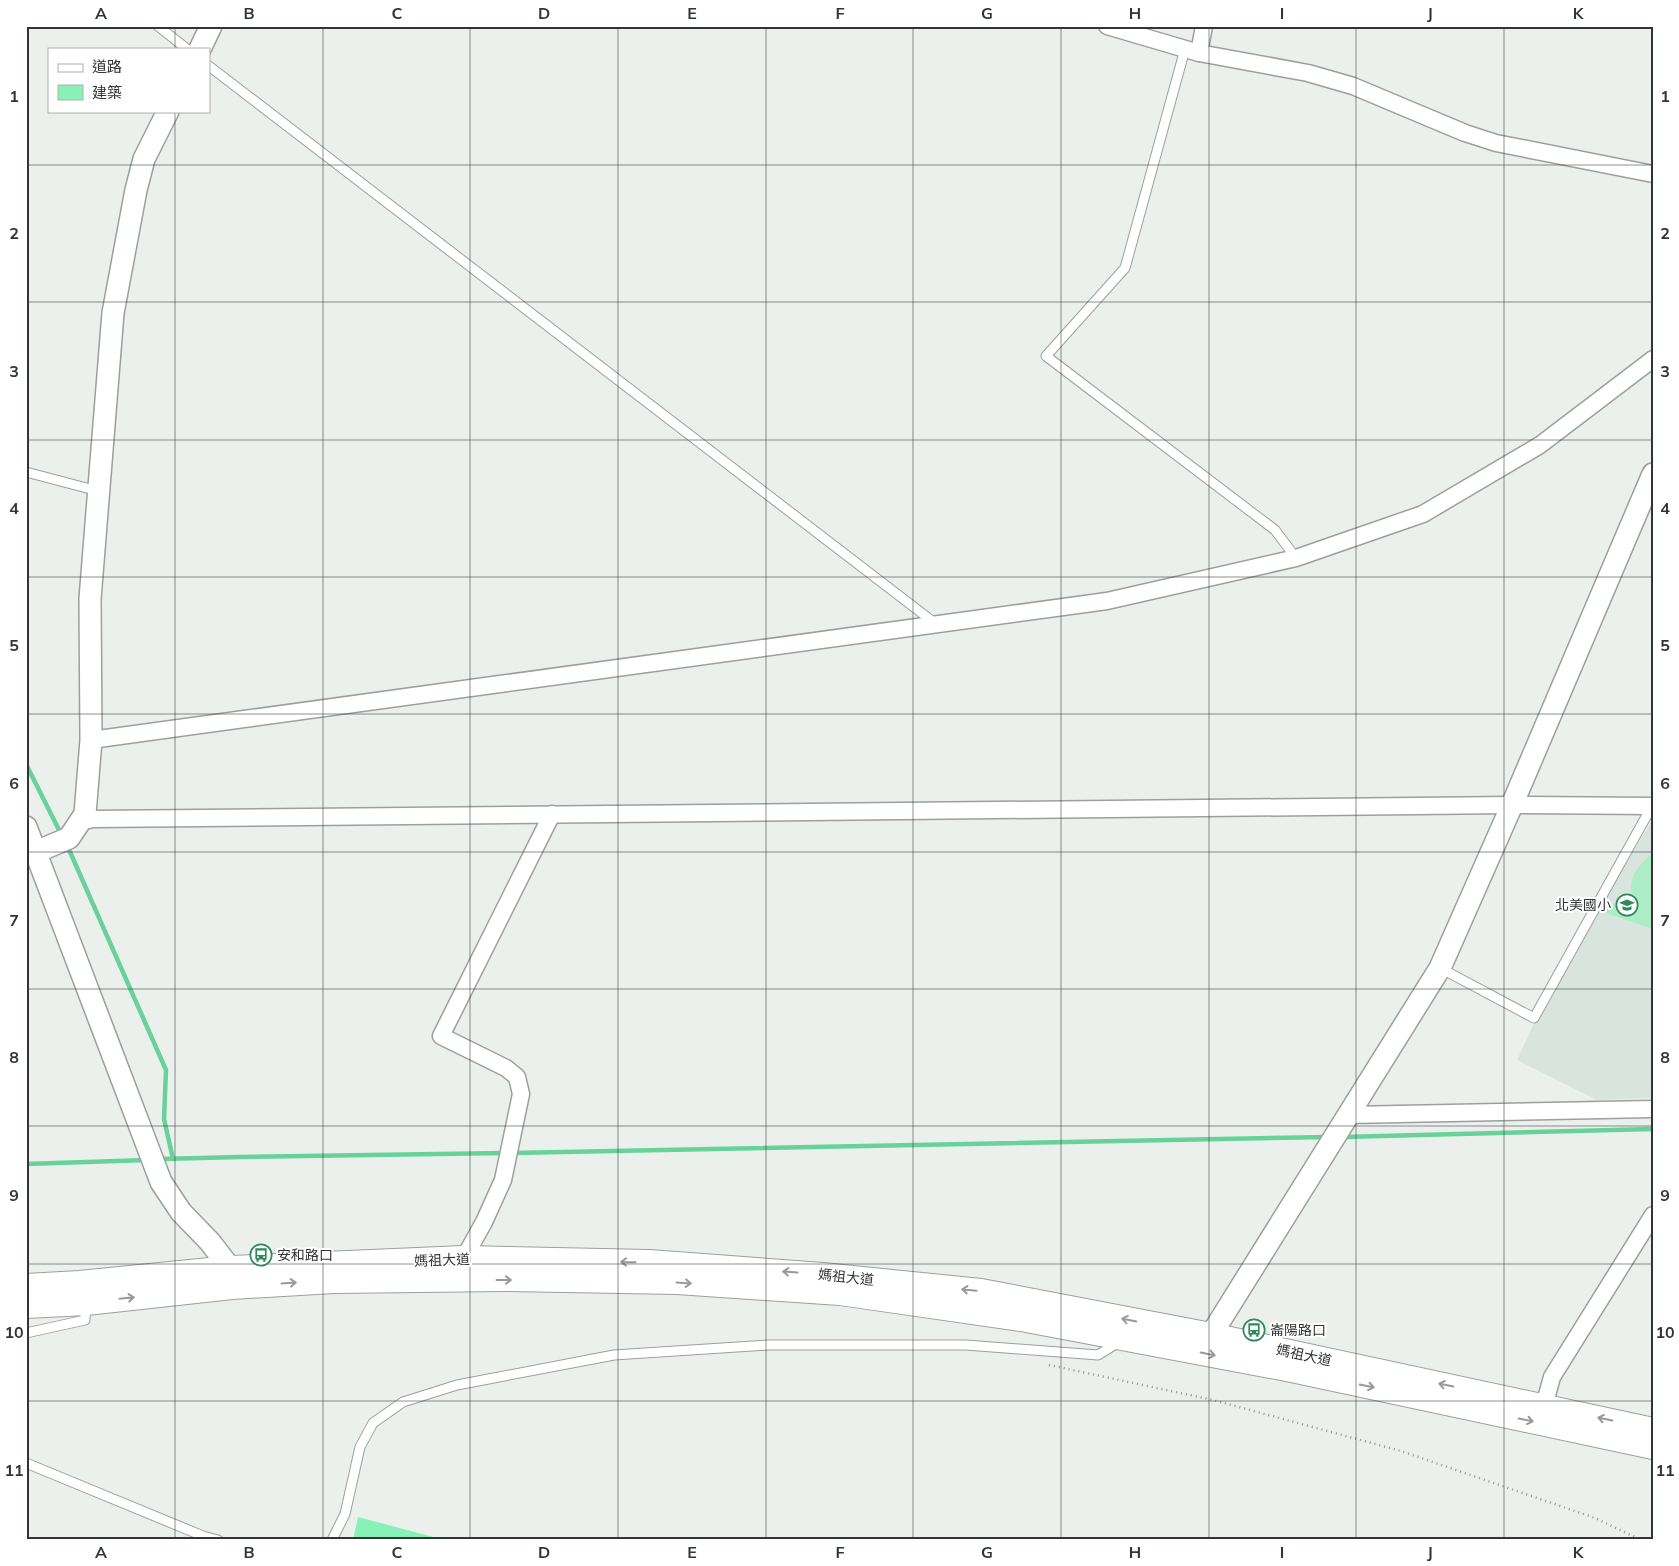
<svg xmlns="http://www.w3.org/2000/svg" width="1679" height="1566" font-family="Mulish,'Noto Sans TC',sans-serif">
<style>
.built{fill:#d9e4de}
.green{fill:#acedc7}
.lines{fill:none;stroke-linecap:round;stroke-linejoin:round}
.stream{stroke:#68d29a;stroke-width:4.5}
.building{fill:#87f1b7}
.service-casing{stroke:#9ba09d;stroke-width:11}
.minor-casing{stroke:#9ba09d;stroke-width:19}
.tertiary-casing{stroke:#9ba09d;stroke-width:24}
.secondary-casing{stroke:#9ba09d;stroke-width:26}
.path{stroke:#919492;stroke-width:2.5;stroke-dasharray:1 4;stroke-linecap:butt}
.service{stroke:#fff;stroke-width:9}
.minor{stroke:#fff;stroke-width:16}
.tertiary{stroke:#fff;stroke-width:21}
.secondary{stroke:#fff;stroke-width:24}
.oneway{stroke:#999a9a}
.grid{fill:none;stroke:#333534;stroke-width:1;stroke-opacity:0.55}
.labels{text-anchor:middle;dominant-baseline:central;stroke-width:4;stroke-linejoin:round;paint-order:stroke}
.poi-label{font-size:14px;fill:#333534;stroke:#fff;text-anchor:start}
.street-label{font-size:14px;fill:#333534;stroke:#fff}
.neatline{fill:none;stroke:#333534;stroke-width:2}
.grid-label{font-size:16px;text-anchor:middle;font-weight:bold;fill:#333534}
</style>
<rect width="100%" height="100%" fill="#ebf0ed"/>
<path class="built" d="M1653,819V1098L1597,1100L1517,1060L1549,991Z"/>
<path class="green" d="M1653,853V929L1606,913L1610,903L1636,912C1635,904 1631,895 1631,887C1631,873 1642,862 1653,853Z"/>
<g class="lines">
<g class="stream">
<path d="M26,764L62,836"/>
<path d="M67,845L166,1070L164,1119L173,1159"/>
<path d="M1342,1137L1653,1129"/>
<path d="M512,1153L1327,1137"/>
<path d="M160,1159L240,1157L505,1153"/>
<path d="M26,1164L147,1160"/>
</g>
</g>
<path class="building" d="M358,1517L441,1539L440,1540H353Z"/>
<g class="lines">
<g class="service-casing">
<g id="service">
<path d="M158,26L187,49"/>
<path d="M1185,49L1125,268L1046,356L1275,530L1296,558"/>
<path d="M209,66L936,624"/>
<path d="M26,472L98,491"/>
<path d="M1440,968L1534,1018L1652,806"/>
<path d="M26,1333L85,1320L86,1303"/>
<path d="M26,1463L203,1536L218,1540"/>
<path d="M332,1540L345,1514L360,1447L373,1423L403,1402L457,1385L614,1355L768,1345H966L1098,1355L1119,1342"/>
</g>
</g>
<g class="minor-casing">
<g id="minor">
<path d="M1107,26L1199,53L1308,73L1353,86L1465,133L1496,143L1653,174"/>
<path d="M1199,53L1204,26"/>
<path d="M91,740L1107,601L1296,558L1423,514L1540,445L1653,359"/>
<path d="M80,822L93,819L1512,805L1653,806"/>
<path d="M1348,1115L1653,1109"/>
<path d="M464,1265V1258L484,1222L503,1180L521,1094L517,1077L506,1068L441,1036L552,814"/>
<path d="M1544,1406L1552,1377L1653,1215"/>
</g>
</g>
<g class="tertiary-casing">
<g id="tertiary">
<path d="M200,49L211,26"/>
<path d="M26,827L161,1182L181,1212L210,1242L230,1268L232,1282"/>
<path d="M36,852L69,838L85,814L91,740L90,599L113,313L136,190L144,159L168,111"/>
<path d="M1194,1336L1211,1335L1440,968L1512,805L1653,474"/>
</g>
</g>
<g class="secondary-casing">
<g id="secondary">
<path d="M26,1286L80,1283L230,1268L464,1258L649,1262L823,1275L981,1291L1211,1335L1653,1430"/>
<path d="M26,1306L86,1303L232,1287L334,1281L503,1279L677,1282L840,1293L1021,1319L1287,1369L1653,1447"/>
</g>
</g>
<path class="path" d="M1049,1365L1213,1400L1401,1451L1595,1518L1641,1540"/>
<use href="#service" class="service"/>
<use href="#minor" class="minor"/>
<use href="#tertiary" class="tertiary"/>
<use href="#secondary" class="secondary"/>
</g>
<defs><path id="oneway-shaft" d="M-6 0H5M1.5-3L5.5 0L1.5 3" fill="none" stroke-width="1.6" stroke-linecap="round" stroke-linejoin="round" transform="scale(1.25)"/></defs>
<g class="oneway">
<use href="#oneway-shaft" transform="translate(628 1262) rotate(-179)"/>
<use href="#oneway-shaft" transform="translate(790 1272) rotate(-176)"/>
<use href="#oneway-shaft" transform="translate(504 1280)"/>
<use href="#oneway-shaft" transform="translate(289 1283) rotate(-4)"/>
<use href="#oneway-shaft" transform="translate(684 1283) rotate(4)"/>
<use href="#oneway-shaft" transform="translate(969 1290) rotate(-174)"/>
<use href="#oneway-shaft" transform="translate(127 1298) rotate(-6)"/>
<use href="#oneway-shaft" transform="translate(1129 1320) rotate(-169)"/>
<use href="#oneway-shaft" transform="translate(1208 1354) rotate(11)"/>
<use href="#oneway-shaft" transform="translate(1446 1385) rotate(-168)"/>
<use href="#oneway-shaft" transform="translate(1367 1386) rotate(12)"/>
<use href="#oneway-shaft" transform="translate(1605 1419) rotate(-168)"/>
<use href="#oneway-shaft" transform="translate(1526 1420) rotate(12)"/>
</g>
<path class="grid" d="M175,26V49M323,26V1540M470,26V1540M618,26V1540M766,26V1540M913,26V1540M1061,26V1540M1209,26V1540M1356,26V1540M1504,26V1540M175,111V1540M26,165H1653M26,302H1653M26,440H1653M26,577H1653M26,714H1653M26,852H1653M26,989H1653M26,1126H1653M26,1264H1653M26,1401H1653"/>
<defs>
<g id="school-ring" transform="scale(1.125)"><circle r="9.5" fill="#fff" stroke="#30885d" stroke-width="1.5"/><path d="M0-5L7-2L0 1L-7-2ZM-4 1L0 2.5L4 1V4Q0 6-4 4Z" fill="#30885d"/></g>
<g id="bus-ring" transform="scale(1.125)"><circle r="9.5" fill="#fff" stroke="#30885d" stroke-width="1.5"/><path d="M-5-6H5V4H4V6H2V4H-2V6H-4V4H-5ZM-3.5-4V0h7V-4ZM-3.5 1.2v1.5H-2V1.2ZM2 1.2v1.5H3.5V1.2Z" fill="#30885d"/></g>
</defs>
<g fill-rule="evenodd">
<use href="#school-ring" x="1627" y="905"/>
<use href="#bus-ring" x="261" y="1255"/>
<use href="#bus-ring" x="1254" y="1330"/>
</g>
<g class="labels">
<g class="poi-label">
<text x="1611" y="905" text-anchor="end">北美國小</text>
<text x="277" y="1255">安和路口</text>
<text x="1270" y="1330">崙陽路口</text>
</g>
<g class="street-label">
<text transform="translate(442 1260) rotate(-2)">媽祖大道</text>
<text transform="translate(846 1277) rotate(6)">媽祖大道</text>
<text transform="translate(1304 1355) rotate(12)">媽祖大道</text>
</g>
</g>
<rect width="1679" height="1566" fill="none" stroke="#ffffff" stroke-width="55"/>
<rect x="48" y="48" width="162" height="65" fill="#ffffff" stroke="#adaeae"/>
<rect x="58" y="64" width="25" height="8" fill="#ffffff" stroke="#adaeae"/>
<text x="92" y="72" font-size="15" fill="#333534">道路</text>
<rect x="58" y="85" width="25" height="15" fill="#87f1b7" stroke="#adaeae"/>
<text x="92" y="98" font-size="15" fill="#333534">建築</text>
<rect x="28" y="28" width="1624" height="1510" class="neatline"/>
<g class="grid-label">
<text x="101" y="19">A</text>
<text x="249" y="19">B</text>
<text x="397" y="19">C</text>
<text x="544" y="19">D</text>
<text x="692" y="19">E</text>
<text x="840" y="19">F</text>
<text x="987" y="19">G</text>
<text x="1135" y="19">H</text>
<text x="1282" y="19">I</text>
<text x="1430" y="19">J</text>
<text x="1578" y="19">K</text>
<text x="14" y="102">1</text>
<text x="1665" y="102">1</text>
<text x="14" y="239">2</text>
<text x="1665" y="239">2</text>
<text x="14" y="377">3</text>
<text x="1665" y="377">3</text>
<text x="14" y="514">4</text>
<text x="1665" y="514">4</text>
<text x="14" y="651">5</text>
<text x="1665" y="651">5</text>
<text x="14" y="789">6</text>
<text x="1665" y="789">6</text>
<text x="14" y="926">7</text>
<text x="1665" y="926">7</text>
<text x="14" y="1063">8</text>
<text x="1665" y="1063">8</text>
<text x="14" y="1201">9</text>
<text x="1665" y="1201">9</text>
<text x="14" y="1338">10</text>
<text x="1665" y="1338">10</text>
<text x="14" y="1476">11</text>
<text x="1665" y="1476">11</text>
<text x="101" y="1558">A</text>
<text x="249" y="1558">B</text>
<text x="397" y="1558">C</text>
<text x="544" y="1558">D</text>
<text x="692" y="1558">E</text>
<text x="840" y="1558">F</text>
<text x="987" y="1558">G</text>
<text x="1135" y="1558">H</text>
<text x="1282" y="1558">I</text>
<text x="1430" y="1558">J</text>
<text x="1578" y="1558">K</text>
</g>
</svg>
